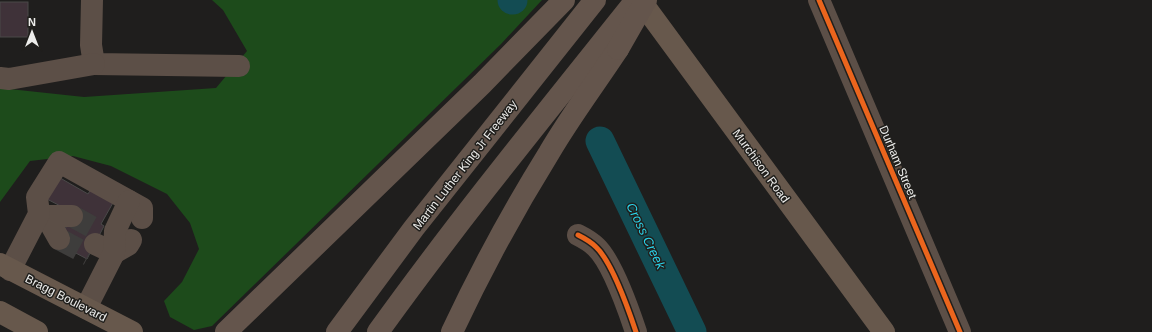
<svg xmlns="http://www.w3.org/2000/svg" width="1152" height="332" font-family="Arial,sans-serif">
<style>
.forest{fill:#1d4b1b}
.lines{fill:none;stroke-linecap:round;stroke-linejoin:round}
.river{stroke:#134c53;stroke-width:29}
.building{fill:#3f3239;stroke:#4a4949}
.minor-tunnel{stroke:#3e3d3c;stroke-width:22;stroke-dasharray:22 11;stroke-linecap:butt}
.minor{stroke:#5c4f47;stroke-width:22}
.major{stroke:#67584c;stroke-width:22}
.highway{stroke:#64554c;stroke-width:22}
.highway-bridge{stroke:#64554c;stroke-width:22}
.cycleway-casing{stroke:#201f1c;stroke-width:8}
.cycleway{stroke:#eb651d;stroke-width:5}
.labels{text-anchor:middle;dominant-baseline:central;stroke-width:3;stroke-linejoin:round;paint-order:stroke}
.street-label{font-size:12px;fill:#ededeb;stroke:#201f1c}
.water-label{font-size:13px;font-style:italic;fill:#2ad5ec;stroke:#201f1c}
</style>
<rect width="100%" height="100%" fill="#1f1e1d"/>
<path class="forest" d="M212,0H542L501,44L212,326L194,330L170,317L164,301L182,282L199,249L190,223L167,194L111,166L73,156L30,161L0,202V88L84,97L216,88L247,51L223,10Z"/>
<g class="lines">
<g class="river">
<path d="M512,0H513"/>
<path d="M600,141L692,332"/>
</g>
</g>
<g class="building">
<rect x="0" y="2" width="28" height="35"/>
<path d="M55,175L88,194L91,189L114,201L101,224L104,226L87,259L57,243L74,213L43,197Z"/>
</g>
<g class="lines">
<g class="minor-tunnel">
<path d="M72,216L101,232"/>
<path d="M59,239L89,255"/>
</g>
<g class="minor">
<path d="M92,0L91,45L94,64L239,66"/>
<path d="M819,0L960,332"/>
<path d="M0,78L9,79L94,64"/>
<path d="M578,235C584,238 591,242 596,247C612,262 629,311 636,332"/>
<path d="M59,239L46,216H72"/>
<path d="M95,244L114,253L128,245L131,240"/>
<path d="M10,270L39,214L37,197L59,162L142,208V218"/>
<path d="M86,308L114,253L115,231L129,201"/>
</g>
<g class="major">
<path d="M640,0L884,332"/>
<path d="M0,264L132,332"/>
<path d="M0,312L37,332"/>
</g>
<g class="highway">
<path d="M226,332L482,84L564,0"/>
<path d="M337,332L414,228L595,0"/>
<path d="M378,332C460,218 549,109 636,0"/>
<path d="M452,332C481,270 513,211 549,153C570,117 595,84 618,49"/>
</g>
<path class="highway-bridge" d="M618,49L646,0"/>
<g class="cycleway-casing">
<g id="cycleway">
<path d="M819,0L960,332"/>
<path d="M578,235C584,238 591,242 596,247C612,262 629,311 636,332"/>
</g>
</g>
<use href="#cycleway" class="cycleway"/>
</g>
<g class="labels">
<g class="street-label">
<text transform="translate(898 162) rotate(67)">Durham Street</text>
<text transform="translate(465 165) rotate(-52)">Martin Luther King Jr Freeway</text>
<text transform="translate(761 166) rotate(54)">Murchison Road</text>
<text transform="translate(66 298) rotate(27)">Bragg Boulevard</text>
</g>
<g class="water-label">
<text transform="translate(646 236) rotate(64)">Cross Creek</text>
</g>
</g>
<g transform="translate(32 32)" stroke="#201f1c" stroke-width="3" paint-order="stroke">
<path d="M0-3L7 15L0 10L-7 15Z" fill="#ededeb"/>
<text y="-6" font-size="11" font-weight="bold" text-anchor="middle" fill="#ededeb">N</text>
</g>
</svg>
